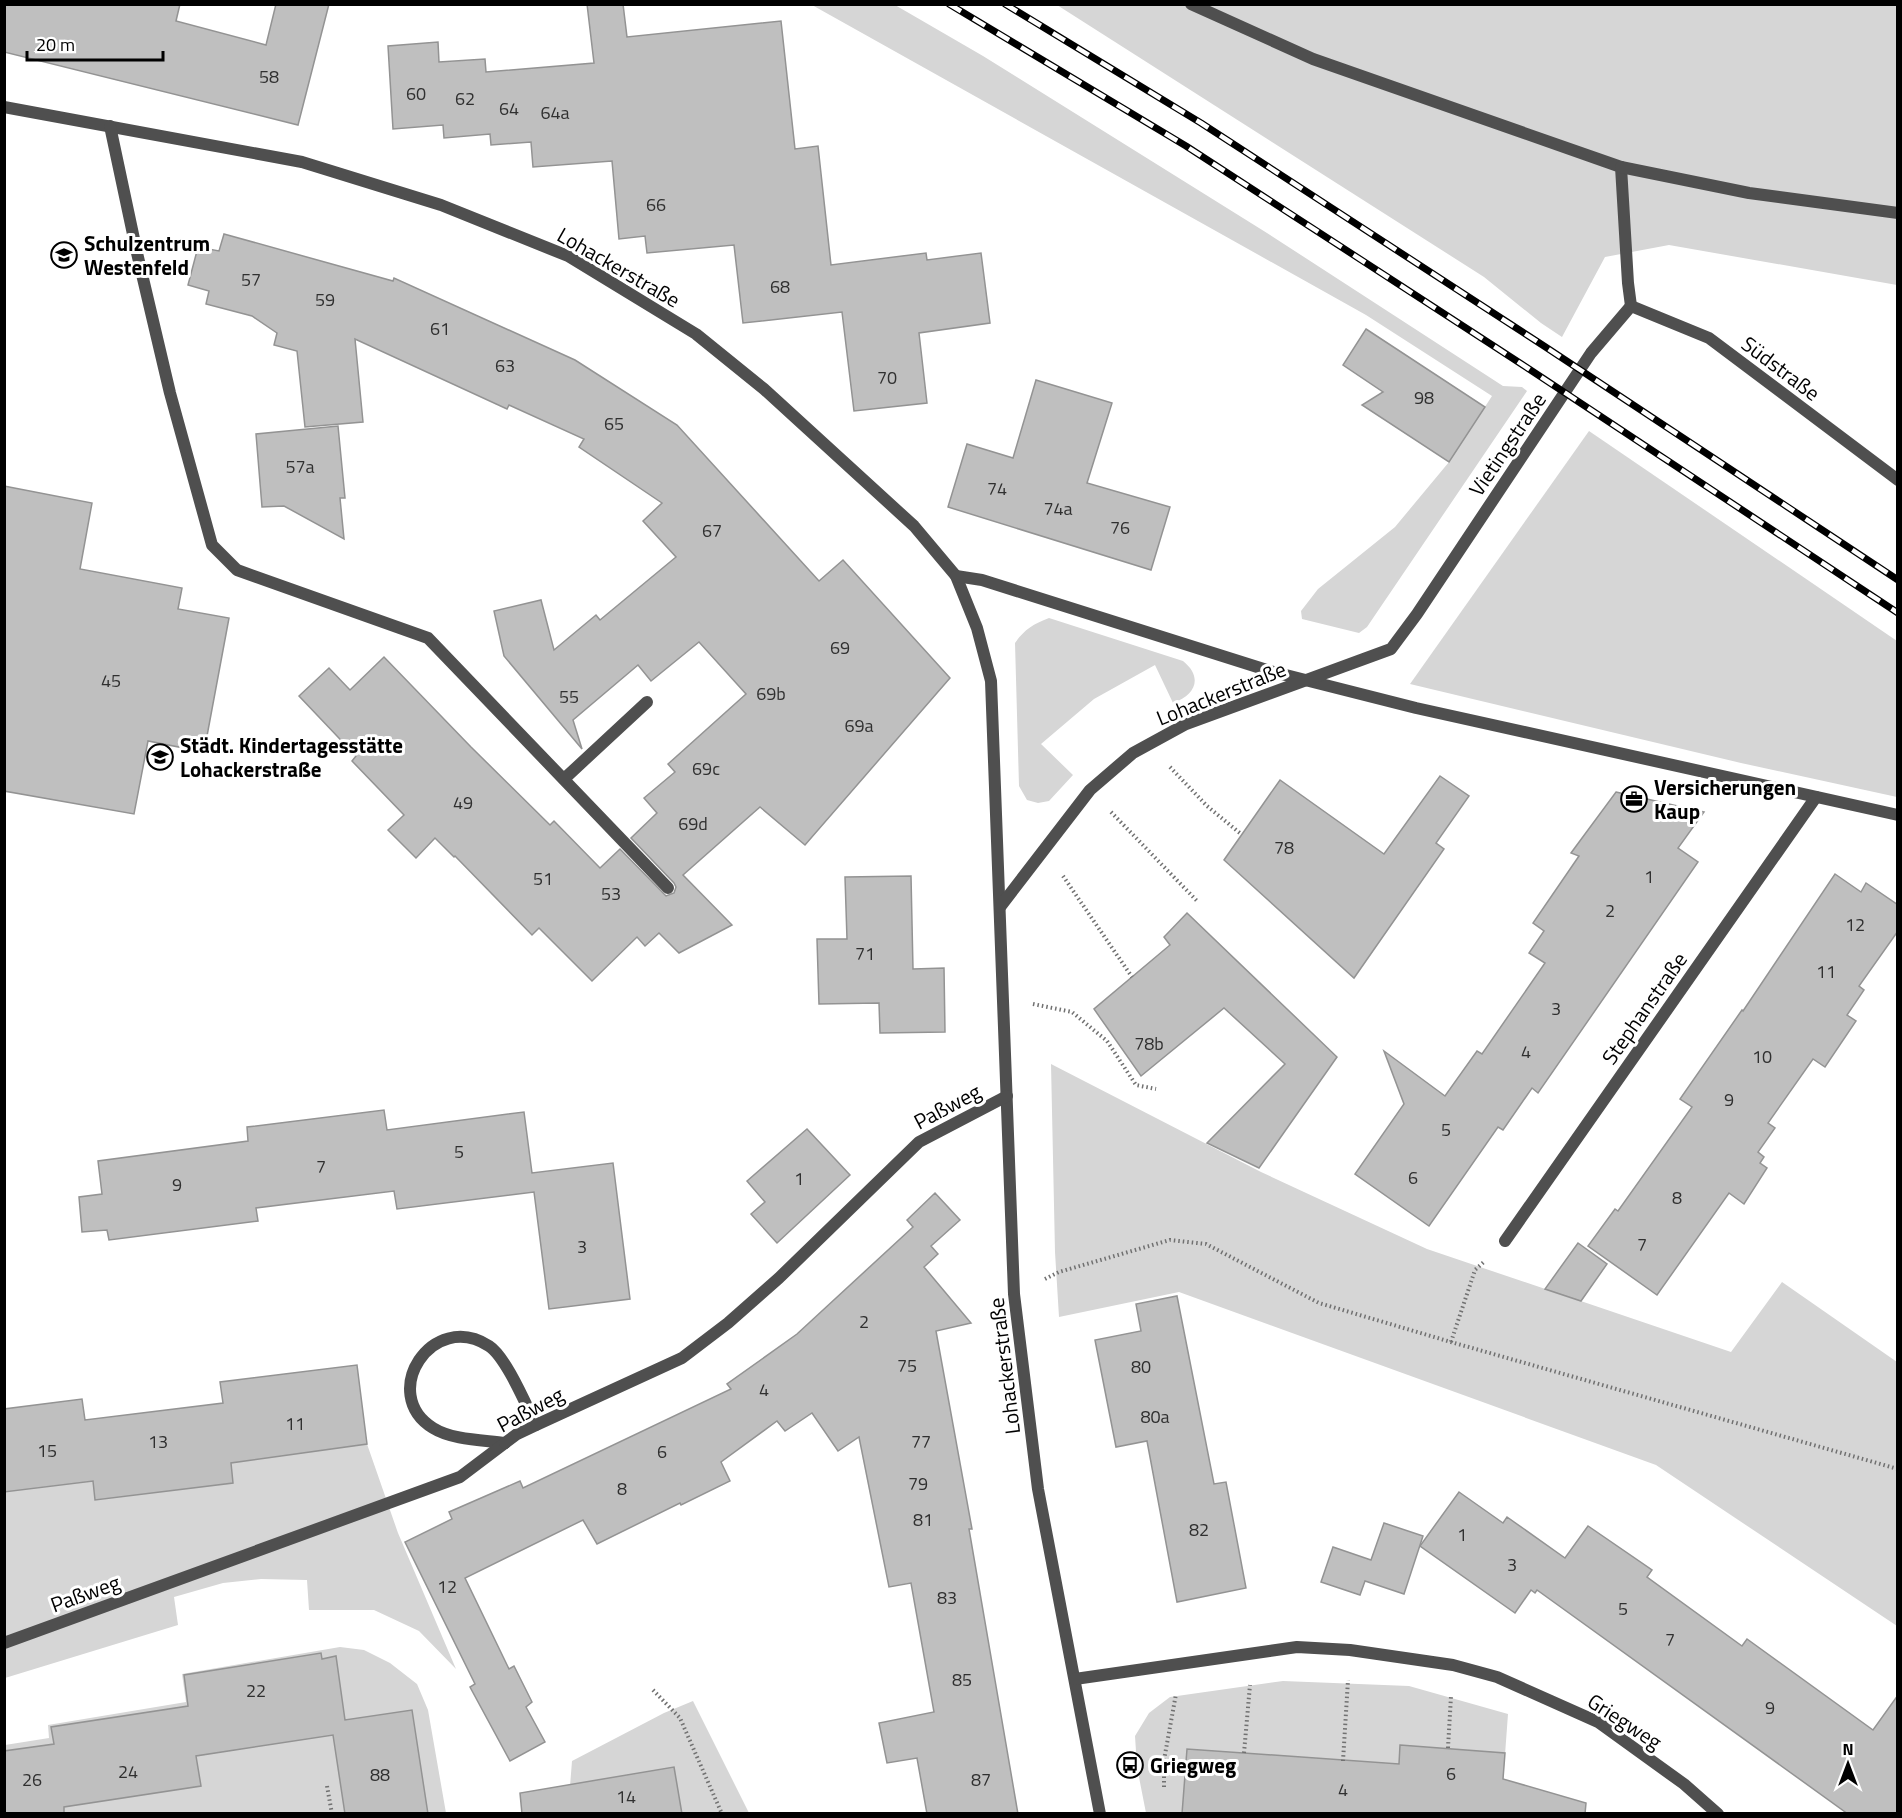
<svg xmlns="http://www.w3.org/2000/svg" width="1902" height="1818" font-family="'Titillium Web',sans-serif">
<style>
.green{fill:#d6d6d6}
.building{fill:#bfbfbf;stroke:#939393;stroke-width:1.5}
.lines{fill:none;stroke-linecap:round;stroke-linejoin:round}
.path{stroke:#717171;stroke-width:4;stroke-dasharray:1.5 3;stroke-linecap:butt}
.lane{stroke:#4f4f4f;stroke-width:12}
.street{stroke:#4f4f4f;stroke-width:12}
.rail-casing{stroke:#000;stroke-width:7}
.rail{stroke:#fff;stroke-width:4.5;stroke-dasharray:14;stroke-linecap:butt}
.labels{text-anchor:middle;dominant-baseline:central;stroke-width:6;stroke-linejoin:round;paint-order:stroke}
.number-label{font-size:18px;fill:#303030}
.poi-label{font-size:21px;font-weight:bold;fill:#000;stroke:#fff;text-anchor:start}
.street-label{font-size:21px;fill:#000;stroke:#fff}
</style>
<rect width="100%" height="100%" fill="#fff"/>
<g class="green">
<path d="M812,5H895L983,56L1267,233L1503,386L1522,387L1527,391L1367,627L1359,633L1302,619L1301,611L1318,589L1395,527L1449,462L1492,396L1366,315Z"/>
<path d="M1057,5H1897V285L1669,245L1605,257L1562,337L1541,323L1484,277Z"/>
<path d="M1589,431L1897,641V797L1741,763L1410,684Z"/>
<path d="M1049,618L1183,661C1203,677 1196,695 1173,703L1155,665L1094,699L1041,744L1073,775L1049,801L1038,803L1027,800L1019,786L1015,643C1024,630 1033,624 1049,618Z"/>
<path d="M1051,1064L1261,1172L1427,1249L1731,1352L1782,1282L1897,1362V1626L1656,1465L1179,1292L1059,1317L1055,1252Z"/>
<path d="M367,1444L398,1533L456,1669L419,1631L374,1610H309L307,1580L261,1579L223,1583L174,1597L178,1625L5,1678L4,1492L93,1481L96,1500L233,1483L231,1463Z"/>
<path d="M340,1647L364,1650L390,1663L417,1684L428,1710L446,1813L5,1814V1745L49,1738L48,1725L186,1702L182,1674Z"/>
<path d="M1283,1681L1409,1686L1508,1714L1503,1782V1813H1146L1137,1767L1135,1736L1149,1713L1170,1697Z"/>
<path d="M693,1701L749,1813L545,1814L569,1799L572,1761L664,1713Z"/>
</g>
<g class="building">
<path d="M4,4H180L176,21L266,45L276,4H329L298,125L4,52Z"/>
<path d="M587,4H623L627,37L781,21L795,149L818,146L831,265L926,253L927,260L981,253L990,323L919,333L927,403L854,411L842,312L743,323L734,245L647,253L645,236L619,239L612,161L533,167L531,142L491,145L490,134L444,138L443,125L393,129L388,46L438,42L439,62L485,59L486,72L594,63Z"/>
<path d="M224,234L393,281L394,278L575,360L677,425L819,581L843,560L950,678L805,845L760,807L683,875L732,925L679,953L659,933L645,946L637,937L592,981L539,928L532,935L455,856L454,857L435,838L416,858L388,830L404,815L352,761L356,756L299,696L329,668L350,690L384,657L471,747L550,825L554,821L600,868L620,849L666,896L674,893L676,887L674,883L631,838L657,813L644,798L675,772L668,764L746,694L699,642L651,681L638,665L573,720L582,749L504,656L494,611L541,600L554,650L596,615L600,620L676,557L643,521L662,503L579,447L584,439L509,405L507,409L355,339L363,422L305,427L297,351L274,345L277,333L252,316L206,304L209,291L188,285L198,247L219,251Z"/>
<path d="M1366,329L1485,407L1449,462L1362,405L1383,392L1343,365Z"/>
<path d="M1036,380L1112,403L1087,483L1170,507L1151,570L948,507L967,444L1013,458Z"/>
<path d="M338,426L345,498H340L344,539L284,506L262,507L256,434Z"/>
<path d="M4,486L92,503L80,569L182,588L178,609L229,618L204,752L148,741L134,814L4,791Z"/>
<path d="M1440,776L1469,796L1436,843L1444,849L1354,978L1224,860L1280,780L1384,854Z"/>
<path d="M1616,792L1704,812L1678,848L1698,862L1538,1093L1532,1088L1503,1130L1498,1127L1429,1226L1355,1174L1404,1104L1384,1051L1445,1096L1477,1051L1482,1054L1545,963L1529,953L1544,931L1533,923L1579,856L1571,853Z"/>
<path d="M1835,874L1861,892L1866,883L1898,905V931L1859,986L1864,990L1847,1015L1856,1021L1825,1067L1813,1059L1768,1123L1775,1128L1758,1152L1764,1157L1760,1163L1767,1168L1744,1204L1729,1193L1657,1295L1588,1246L1615,1209L1618,1211L1692,1107L1680,1099L1742,1010L1743,1011Z"/>
<path d="M911,876L913,969L944,968L945,1032L880,1033L879,1003L819,1004L817,939H847L845,877Z"/>
<path d="M1187,913L1337,1057L1259,1168L1207,1143L1285,1064L1224,1008L1141,1076L1094,1009L1170,945L1164,937Z"/>
<path d="M384,1110L387,1130L524,1112L532,1173L613,1163L630,1299L549,1309L534,1192L397,1209L394,1191L256,1208L258,1221L109,1240L107,1230L82,1232L79,1197L102,1194L98,1161L248,1141L247,1127Z"/>
<path d="M807,1129L850,1175L777,1243L751,1214L765,1202L747,1181Z"/>
<path d="M935,1193L960,1220L931,1246L938,1254L924,1267L971,1323L936,1331L972,1529H969L1018,1814H927L917,1758L887,1763L879,1723L934,1712L911,1583L889,1587L859,1437L838,1451L812,1413L785,1431L777,1421L721,1462L730,1481L681,1505L680,1503L597,1544L583,1520L465,1578L509,1669L514,1666L532,1702L526,1707L545,1742L510,1761L470,1687L475,1684L405,1542L452,1519L449,1512L520,1481L523,1488L731,1389L727,1384L797,1334L913,1227L907,1220Z"/>
<path d="M1578,1243L1607,1264L1581,1301L1545,1289Z"/>
<path d="M1177,1296L1214,1484L1226,1482L1246,1588L1177,1602L1147,1441L1116,1447L1095,1340L1141,1331L1136,1304Z"/>
<path d="M357,1365L367,1444L231,1463L233,1483L95,1500L93,1481L4,1492V1409L82,1399L85,1420L223,1403L220,1382Z"/>
<path d="M1459,1492L1503,1523L1507,1517L1565,1558L1588,1526L1652,1570L1647,1577L1742,1646L1747,1639L1873,1730L1898,1695V1814H1848L1537,1590L1535,1593L1531,1590L1515,1613L1420,1546Z"/>
<path d="M1384,1523L1423,1536L1404,1594L1365,1581L1360,1595L1321,1582L1333,1547L1371,1560Z"/>
<path d="M321,1653L322,1659L336,1656L345,1720L412,1710L428,1814H345L333,1735L196,1756L201,1786L64,1807V1814H4V1751L54,1744L51,1727L188,1706L184,1675Z"/>
<path d="M1400,1745L1505,1753L1503,1779L1586,1803L1585,1814H1182L1187,1749L1399,1764Z"/>
<path d="M674,1767L682,1814H522L520,1793Z"/>
</g>
<g class="lines">
<g class="path">
<path d="M1170,767L1207,806L1241,834"/>
<path d="M1111,812L1198,902"/>
<path d="M1063,876L1132,977"/>
<path d="M1033,1004L1072,1012L1107,1041L1136,1085L1156,1089"/>
<path d="M1045,1279L1059,1272L1170,1240L1206,1244L1319,1303L1451,1342L1898,1469"/>
<path d="M1451,1342L1475,1270L1485,1261"/>
<path d="M653,1690L680,1718L722,1814"/>
<path d="M1448,1748L1451,1696"/>
<path d="M1244,1753L1250,1685"/>
<path d="M1343,1761L1348,1680"/>
<path d="M327,1786L332,1814"/>
<path d="M1164,1787V1760L1176,1694"/>
</g>
<g class="lane">
<path d="M1191,4L1313,59L1621,167L1628,283L1631,306"/>
<path d="M1621,167L1749,193L1898,213"/>
<path d="M505,1443C483,1440 452,1440 433,1428C378,1394 432,1309 489,1346C506,1357 526,1405 536,1425"/>
<path d="M4,1643L460,1477L505,1443"/>
</g>
<g class="street">
<path d="M4,107L302,162L441,205L568,256L696,334L764,389L914,526L956,576L977,628L991,681L1014,1294L1038,1489L1100,1814"/>
<path d="M110,126L137,253L170,393L212,545L237,570L428,638L668,888"/>
<path d="M956,576L982,580L1270,671L1416,708L1898,815"/>
<path d="M564,779L647,702"/>
<path d="M1000,907L1090,790L1133,753L1186,724L1391,649L1417,614L1591,353L1631,306L1709,338L1898,480"/>
<path d="M1505,1241L1816,797"/>
<path d="M505,1443L517,1434L536,1425L682,1358L728,1323L779,1278L919,1142L1007,1096"/>
<path d="M1075,1679L1297,1647L1350,1650L1453,1665L1497,1677L1598,1722L1684,1784L1718,1814"/>
</g>
<g class="rail-casing">
<g id="rail">
<path d="M949,4L1186,146L1529,369L1898,613"/>
<path d="M1005,4L1201,123L1544,346L1898,580"/>
</g>
</g>
<use href="#rail" class="rail"/>
</g>
<defs>
<g id="school-ring" transform="scale(1.35)"><circle r="9.5" fill="#fff" stroke="#000" stroke-width="1.5"/><path d="M0-5L7-2L0 1L-7-2ZM-4 1L0 2.5L4 1V4Q0 6-4 4Z" fill="#000"/></g>
<g id="office-ring" transform="scale(1.35)"><circle r="9.5" fill="#fff" stroke="#000" stroke-width="1.5"/><path d="M-6-3h4V-5.5h4V-3h4V5H-6ZM-1-4.5V-3h2v-1.5ZM-6 0V1H6V0Z" fill="#000"/></g>
<g id="bus-ring" transform="scale(1.35)"><circle r="9.5" fill="#fff" stroke="#000" stroke-width="1.5"/><path d="M-5-6H5V4H4V6H2V4H-2V6H-4V4H-5ZM-3.5-4V0h7V-4ZM-3.5 1.2v1.5H-2V1.2ZM2 1.2v1.5H3.5V1.2Z" fill="#000"/></g>
</defs>
<g fill-rule="evenodd">
<use href="#school-ring" x="64" y="255"/>
<use href="#school-ring" x="160" y="757"/>
<use href="#office-ring" x="1634" y="799"/>
<use href="#bus-ring" x="1130" y="1765"/>
</g>
<g class="labels">
<g class="number-label">
<text x="269" y="76">58</text>
<text x="416" y="93">60</text>
<text x="465" y="98">62</text>
<text x="509" y="108">64</text>
<text x="555" y="112">64a</text>
<text x="656" y="204">66</text>
<text x="251" y="279">57</text>
<text x="780" y="286">68</text>
<text x="325" y="299">59</text>
<text x="440" y="328">61</text>
<text x="505" y="365">63</text>
<text x="887" y="377">70</text>
<text x="1424" y="397">98</text>
<text x="614" y="423">65</text>
<text x="300" y="466">57a</text>
<text x="997" y="488">74</text>
<text x="1058" y="508">74a</text>
<text x="1120" y="527">76</text>
<text x="712" y="530">67</text>
<text x="840" y="647">69</text>
<text x="111" y="680">45</text>
<text x="771" y="693">69b</text>
<text x="569" y="696">55</text>
<text x="859" y="725">69a</text>
<text x="706" y="768">69c</text>
<text x="463" y="802">49</text>
<text x="693" y="823">69d</text>
<text x="1284" y="847">78</text>
<text x="1649" y="876">1</text>
<text x="543" y="878">51</text>
<text x="611" y="893">53</text>
<text x="1610" y="910">2</text>
<text x="1855" y="924">12</text>
<text x="865" y="953">71</text>
<text x="1826" y="971">11</text>
<text x="1556" y="1008">3</text>
<text x="1149" y="1043">78b</text>
<text x="1526" y="1051">4</text>
<text x="1762" y="1056">10</text>
<text x="1729" y="1099">9</text>
<text x="1446" y="1129">5</text>
<text x="459" y="1151">5</text>
<text x="321" y="1166">7</text>
<text x="1413" y="1177">6</text>
<text x="799" y="1178">1</text>
<text x="177" y="1184">9</text>
<text x="1677" y="1197">8</text>
<text x="1642" y="1244">7</text>
<text x="582" y="1246">3</text>
<text x="864" y="1321">2</text>
<text x="907" y="1365">75</text>
<text x="1141" y="1366">80</text>
<text x="764" y="1389">4</text>
<text x="1155" y="1416">80a</text>
<text x="295" y="1423">11</text>
<text x="158" y="1441">13</text>
<text x="921" y="1441">77</text>
<text x="47" y="1450">15</text>
<text x="662" y="1451">6</text>
<text x="918" y="1483">79</text>
<text x="622" y="1488">8</text>
<text x="923" y="1519">81</text>
<text x="1199" y="1529">82</text>
<text x="1462" y="1534">1</text>
<text x="1512" y="1564">3</text>
<text x="447" y="1586">12</text>
<text x="947" y="1597">83</text>
<text x="1623" y="1608">5</text>
<text x="1670" y="1639">7</text>
<text x="962" y="1679">85</text>
<text x="256" y="1690">22</text>
<text x="1770" y="1707">9</text>
<text x="128" y="1771">24</text>
<text x="1451" y="1773">6</text>
<text x="380" y="1774">88</text>
<text x="32" y="1779">26</text>
<text x="981" y="1779">87</text>
<text x="1343" y="1789">4</text>
<text x="626" y="1796">14</text>
</g>
<g class="poi-label">
<text x="84" y="243">Schulzentrum<tspan x="84" dy="24">Westenfeld</tspan></text>
<text x="180" y="745">Städt. Kindertagesstätte<tspan x="180" dy="24">Lohackerstraße</tspan></text>
<text x="1654" y="787">Versicherungen<tspan x="1654" dy="24">Kaup</tspan></text>
<text x="1150" y="1765">Griegweg</text>
</g>
<g class="street-label">
<text transform="translate(619 267) rotate(30)">Lohackerstraße</text>
<text transform="translate(1781 368) rotate(37)">Südstraße</text>
<text transform="translate(1507 444) rotate(-56)">Vietingstraße</text>
<text transform="translate(1221 693) rotate(-22)">Lohackerstraße</text>
<text transform="translate(1644 1008) rotate(-55)">Stephanstraße</text>
<text transform="translate(947 1106) rotate(-28)">Paßweg</text>
<text transform="translate(1004 1366) rotate(-97)">Lohackerstraße</text>
<text transform="translate(530 1409) rotate(-28)">Paßweg</text>
<text transform="translate(85 1593) rotate(-20)">Paßweg</text>
<text transform="translate(1625 1721) rotate(33)">Griegweg</text>
</g>
</g>
<rect width="1902" height="1818" fill="none" stroke="#000000" stroke-width="12"/>
<g transform="translate(1848 1764)" stroke="#ffffff" stroke-width="4.5" paint-order="stroke">
<path d="M0-4.5L10 22L0 15L-10 22Z" fill="#000000"/>
<text y="-9" font-size="16" font-weight="bold" text-anchor="middle" fill="#000000">N</text>
</g>
<path d="M27 51v9h136v-9" fill="none" stroke="#000000" stroke-width="3"/>
<text x="36" y="51" font-size="18" fill="#000000" stroke="#ffffff" stroke-width="4.5" paint-order="stroke">20 m</text>
</svg>
